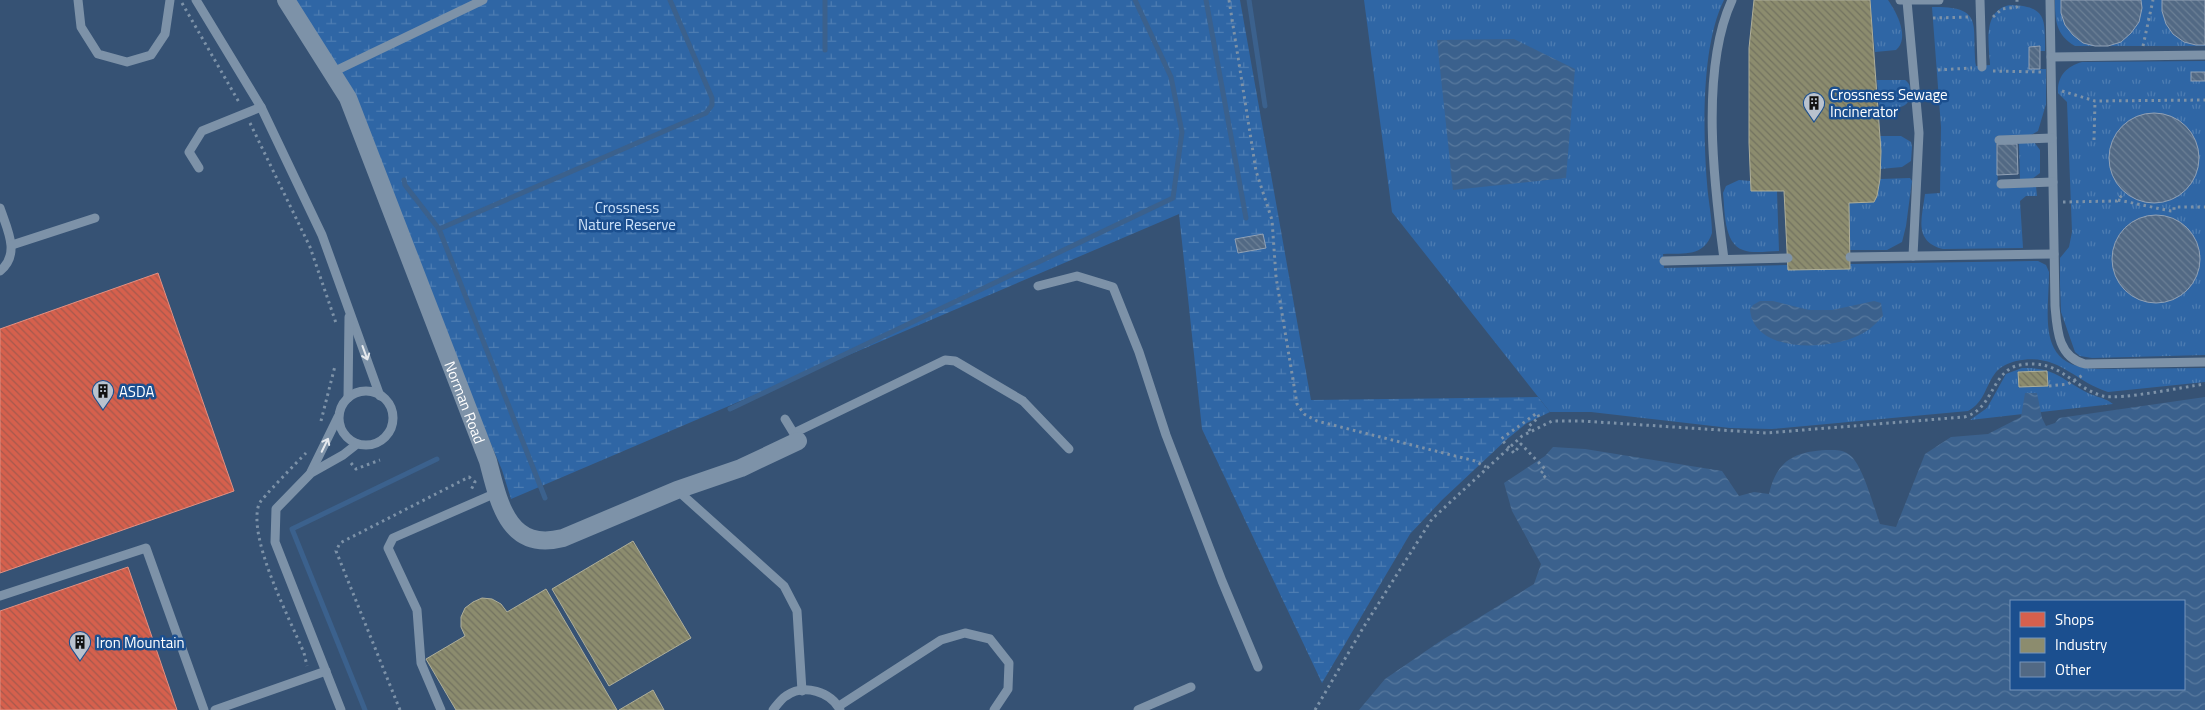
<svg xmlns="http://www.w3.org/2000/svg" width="2205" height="710" font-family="'Titillium Web',sans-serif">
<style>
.grass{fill:url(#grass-tufts)}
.wetland{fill:url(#wetland-marsh)}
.water{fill:url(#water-waves);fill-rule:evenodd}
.shops{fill:url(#shops-back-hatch);stroke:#e29082}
.industry{fill:url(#industry-back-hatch);stroke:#aeae9a}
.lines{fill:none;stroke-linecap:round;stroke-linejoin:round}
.stream{stroke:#3b618d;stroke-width:5}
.building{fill:url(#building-back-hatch);stroke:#92a2b6}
.path{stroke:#7d92a8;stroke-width:3;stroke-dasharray:2.5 4;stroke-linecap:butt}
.service{stroke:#7d92a8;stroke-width:9}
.minor{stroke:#7d92a8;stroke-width:18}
.oneway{stroke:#e5e9ee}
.labels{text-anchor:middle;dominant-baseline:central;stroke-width:5;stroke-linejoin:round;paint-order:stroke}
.poi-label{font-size:15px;fill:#fff;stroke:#1b4f8f;text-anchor:start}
.park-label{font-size:15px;fill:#cfe3fa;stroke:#1b4f8f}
.street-label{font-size:15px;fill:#fff;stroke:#1b4f8f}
</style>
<defs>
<pattern id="grass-tufts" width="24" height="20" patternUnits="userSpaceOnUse" patternTransform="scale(1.25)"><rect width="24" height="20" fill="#2f66a5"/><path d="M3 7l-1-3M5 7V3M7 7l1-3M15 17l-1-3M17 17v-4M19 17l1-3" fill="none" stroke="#4e7db2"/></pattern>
<pattern id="wetland-marsh" width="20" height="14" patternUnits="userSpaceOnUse" patternTransform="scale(1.25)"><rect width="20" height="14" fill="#2f66a5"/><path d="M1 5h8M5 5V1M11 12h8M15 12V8" fill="none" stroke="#4e7db2"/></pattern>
<pattern id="water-waves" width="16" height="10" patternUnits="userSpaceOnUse" patternTransform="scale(1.25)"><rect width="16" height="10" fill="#3b618d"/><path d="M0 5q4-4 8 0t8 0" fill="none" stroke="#58799e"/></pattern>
<pattern id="shops-back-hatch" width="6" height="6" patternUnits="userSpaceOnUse" patternTransform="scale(1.25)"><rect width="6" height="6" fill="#d6604d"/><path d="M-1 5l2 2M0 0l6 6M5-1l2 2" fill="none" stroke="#a6594d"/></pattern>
<pattern id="industry-back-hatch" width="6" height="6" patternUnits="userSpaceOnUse" patternTransform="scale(1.25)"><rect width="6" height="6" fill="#8c8c6e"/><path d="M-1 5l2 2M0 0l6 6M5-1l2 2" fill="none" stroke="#727260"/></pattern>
<pattern id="building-back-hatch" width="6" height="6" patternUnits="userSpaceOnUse" patternTransform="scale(1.25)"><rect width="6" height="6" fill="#526984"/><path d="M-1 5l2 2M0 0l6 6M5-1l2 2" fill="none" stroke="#6c8096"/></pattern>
</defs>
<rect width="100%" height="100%" fill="#365274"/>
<g class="grass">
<path d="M1364,0H1724C1701,46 1703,132 1707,183C1708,200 1712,216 1712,233C1704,257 1685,253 1663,254L1664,268L1788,265L1789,270L1850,269V264L2038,261L2046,265L2049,272C2049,317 2035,368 2098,369L2205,368V382L2108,392C2073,381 2058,352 2016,361C2009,363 2001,366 1996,372C1985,386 1985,402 1968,411L1772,429L1730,428L1591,412H1550L1392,212Z"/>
<path d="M1870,0H1888C1897,13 1910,38 1896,50L1875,52Z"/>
<path d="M2055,0H2205V46H2075C2056,35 2055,21 2055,0Z"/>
<path d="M2010,5C2047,6 2045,19 2045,51H2040L2039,46L2029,47V69H2046V104L2038,131L2031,135L1996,136L1998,188L2036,186L2037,196H2026L2020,201L2023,248L1943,249C1913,241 1922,218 1925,194L1940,193L1941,127L1932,7C1986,6 1971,26 1976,66L1990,65C1989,44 1982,10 2010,5Z"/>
<path d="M2205,61V355L2092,358L2080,356L2075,352L2061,312L2060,284V258L2069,247L2072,232L2067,102L2058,93C2057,76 2067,66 2082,62Z"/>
<path d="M1877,80H1905C1909,83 1910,85 1910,90C1912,111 1894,108 1879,108Z"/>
<path d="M1880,136H1901L1911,142L1912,147L1911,161L1902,167L1880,169Z"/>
<path d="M2034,142L2040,150V173L2032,179L2020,180L2019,143Z"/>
<path d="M1910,178L1912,181L1906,226L1902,242L1887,250H1850L1849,203L1874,202L1877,196L1880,179Z"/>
<path d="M1739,180L1751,181V191H1777L1779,251C1768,251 1753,254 1743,250C1723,243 1725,209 1723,193L1726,186Z"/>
<path d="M2022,368C2055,367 2061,379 2088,393C2096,397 2106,398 2113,404L1970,420L1987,408L2006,374Z"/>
</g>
<path class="wetland" d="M291,0H1240L1311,400L1538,397L1550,412L1527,423L1506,440L1442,500L1410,534L1322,683L1202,429L1179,214L511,499L502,470L333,72Z"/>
<g class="water">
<path d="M1514,39L1575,69L1566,178L1453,190L1437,40Z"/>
<path d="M1760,301H1773L1809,310H1832L1874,301L1881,303L1883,316C1875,325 1866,333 1855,337C1826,350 1753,353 1750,309L1753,305Z"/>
<path d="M2025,393H2037L2042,418L2046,426L2055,423L2059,418L2205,397V710H1359L1385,679L1439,642L1534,584L1541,564L1512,511L1504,483L1545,456L1553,447L1585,449L1722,471L1739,496L1754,492L1769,494C1777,461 1793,452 1826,450C1836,450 1843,449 1851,456C1863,467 1874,507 1880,524L1896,527L1925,454L1951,437L1988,434L2021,417ZM2011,601H2184V689H2011Z"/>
</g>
<g class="shops">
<path d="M158,273L234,491L0,573V329Z"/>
<path d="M128,567L177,710H0V611Z"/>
</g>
<g class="industry">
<path d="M1754,0H1870L1881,151L1880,179L1877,196L1874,202L1849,203L1850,269L1788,270L1784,191H1751L1749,143V48Z"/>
<path d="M2047,371L2048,386L2019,387L2018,372Z"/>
<path d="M633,541L691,638L609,686L552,589Z"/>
<path d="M546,589L617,710H456L426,659L465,636L461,627V617L465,608L473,602L482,598L492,599L501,604L507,612Z"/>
<path d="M653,690L664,710H619Z"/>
</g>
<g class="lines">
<g class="stream">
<path d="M1206,0L1246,218"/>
<path d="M1249,0L1265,106"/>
<path d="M825,50V0"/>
<path d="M404,180L405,185L439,229L545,498"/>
<path d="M439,229L706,113L712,105V98L670,0"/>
<path d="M730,409L1173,198L1182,132L1171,77L1135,0"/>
<path d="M365,710L292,529L437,459"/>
</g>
</g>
<g class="building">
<path d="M2061,0H2141L2142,8L2139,22L2131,33L2121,42L2108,46H2095L2083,43L2073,35L2065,25L2061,13Z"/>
<path d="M2162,0H2205V45H2196L2184,42L2173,34L2166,24L2162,11Z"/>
<path d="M2040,46V69H2029V47Z"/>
<rect x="2191" y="72" width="14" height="9"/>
<circle cx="2154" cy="158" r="45"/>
<path d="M1997,144H2017L2018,174L1997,175Z"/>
<circle cx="2156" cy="259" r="44"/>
<path d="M1263,234L1266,248L1238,253L1235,239Z"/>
</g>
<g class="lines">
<g class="path">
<path d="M1229,0L1256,171L1272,220L1276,277L1297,404L1304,414L1317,421L1475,461L1486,467"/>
<path d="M182,3L240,104"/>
<path d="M1993,17L2002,9L2017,7V0"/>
<path d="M1933,18L1969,17"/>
<path d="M2143,46L2153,0"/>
<path d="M1938,70L1972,68"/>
<path d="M1993,71L2041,72"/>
<path d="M2062,91L2095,101L2205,100"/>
<path d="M250,123L310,247L336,323"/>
<path d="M2094,140L2095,101"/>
<path d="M2118,200L2171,211H2174V207H2205"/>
<path d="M2063,202L2117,201L2124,193"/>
<path d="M2049,386L2068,384L2083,375"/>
<path d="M321,421L335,366"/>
<path d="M1530,431L1528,427L1539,417L1537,413L1501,439L1514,453L1521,444L1545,469L1541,473L1546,478L1549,476"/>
<path d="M306,453C299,460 260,500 259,504C247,538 290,619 304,653L307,666"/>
<path d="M351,463L356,469L380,460"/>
<path d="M400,710L336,551L340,543L469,477L475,482L470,492"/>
<path d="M1315,710L1363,628L1432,519L1522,436L1552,421H1582L1766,433L1964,417C1994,410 1991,370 2020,365C2060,358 2071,387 2103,396C2122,400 2183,387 2205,384"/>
</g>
<g class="service">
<path d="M78,0L81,27L98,54L127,62L151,55L165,34L170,0"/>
<path d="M196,0L261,107L322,235L380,396"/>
<path d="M1900,0H1939"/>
<path d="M1980,0L1982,67"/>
<path d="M2050,0L2055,306C2057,330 2058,357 2085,364L2205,362"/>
<path d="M1907,1L1919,133L1913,256"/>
<path d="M2051,57L2205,55"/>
<path d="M333,72L483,0"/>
<path d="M1999,140L2052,138"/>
<path d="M199,168L189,152L202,131L261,107"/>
<path d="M2001,184L2053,182"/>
<path d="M0,208C7,229 21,254 0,271"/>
<path d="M12,245L95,218"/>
<path d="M1850,257L2054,254"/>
<path d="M1724,259C1714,185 1700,69 1732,0"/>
<path d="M1664,261L1788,258"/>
<path d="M1038,286L1077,276L1113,287L1139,352L1166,435L1222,581L1258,667"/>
<circle cx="366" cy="418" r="27"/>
<path d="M348,398L349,317"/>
<path d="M785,419L796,437"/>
<path d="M794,433L945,360L955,361L1023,401L1069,449"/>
<path d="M311,472L338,417"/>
<path d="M677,490L784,586L797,611L802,691"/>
<path d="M0,596L146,548L204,710"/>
<path d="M839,706L941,640L965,633L990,639L1009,663L1008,689L994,710"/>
<path d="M215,710L326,671"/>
<path d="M341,710L275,542L276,509L311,473L343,455L357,444"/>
<path d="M441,710L421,663L417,610L388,548L393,538L496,493"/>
<path d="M773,710C777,705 781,699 786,696C804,683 831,692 840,710"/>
<path d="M1138,710L1191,687"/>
</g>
<path class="minor" id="s1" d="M286,0L348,98L488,461C499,503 508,552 563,538L677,490L741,468L798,441"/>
</g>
<defs><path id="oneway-shaft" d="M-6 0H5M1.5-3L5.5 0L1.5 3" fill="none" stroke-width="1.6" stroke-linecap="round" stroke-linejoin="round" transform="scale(1.25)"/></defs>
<g class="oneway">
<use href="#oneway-shaft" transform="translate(365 353) rotate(70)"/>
<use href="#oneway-shaft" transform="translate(325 445) rotate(-64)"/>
</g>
<defs>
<g id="building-pin" transform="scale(1.125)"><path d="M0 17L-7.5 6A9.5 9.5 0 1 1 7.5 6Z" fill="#b9c2ce" stroke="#1b4f8f"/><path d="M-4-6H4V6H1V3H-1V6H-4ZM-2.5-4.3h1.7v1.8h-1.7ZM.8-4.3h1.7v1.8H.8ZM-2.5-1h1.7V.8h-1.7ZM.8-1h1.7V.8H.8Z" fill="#111"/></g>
</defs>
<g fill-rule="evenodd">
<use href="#building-pin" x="1814" y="103"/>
<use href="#building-pin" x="103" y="391"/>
<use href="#building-pin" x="80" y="642"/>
</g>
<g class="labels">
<g class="poi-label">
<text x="1830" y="94">Crossness Sewage<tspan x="1830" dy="17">Incinerator</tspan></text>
<text x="119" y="391">ASDA</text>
<text x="96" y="642">Iron Mountain</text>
</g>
<g class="park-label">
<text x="627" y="207">Crossness<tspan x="627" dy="17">Nature Reserve</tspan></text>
</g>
<g class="street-label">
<text stroke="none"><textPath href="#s1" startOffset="442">Norman Road</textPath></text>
</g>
</g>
<rect x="2010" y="600" width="175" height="90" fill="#1b4f8f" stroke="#7695bc"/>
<rect x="2020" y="612" width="25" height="15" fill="#d6604d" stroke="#7695bc"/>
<text x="2055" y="625" font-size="15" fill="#ffffff">Shops</text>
<rect x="2020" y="638" width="25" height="15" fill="#8c8c6e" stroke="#7695bc"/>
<text x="2055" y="650" font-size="15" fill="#ffffff">Industry</text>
<rect x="2020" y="662" width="25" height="15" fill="#526984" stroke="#7695bc"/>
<text x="2055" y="675" font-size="15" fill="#ffffff">Other</text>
</svg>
